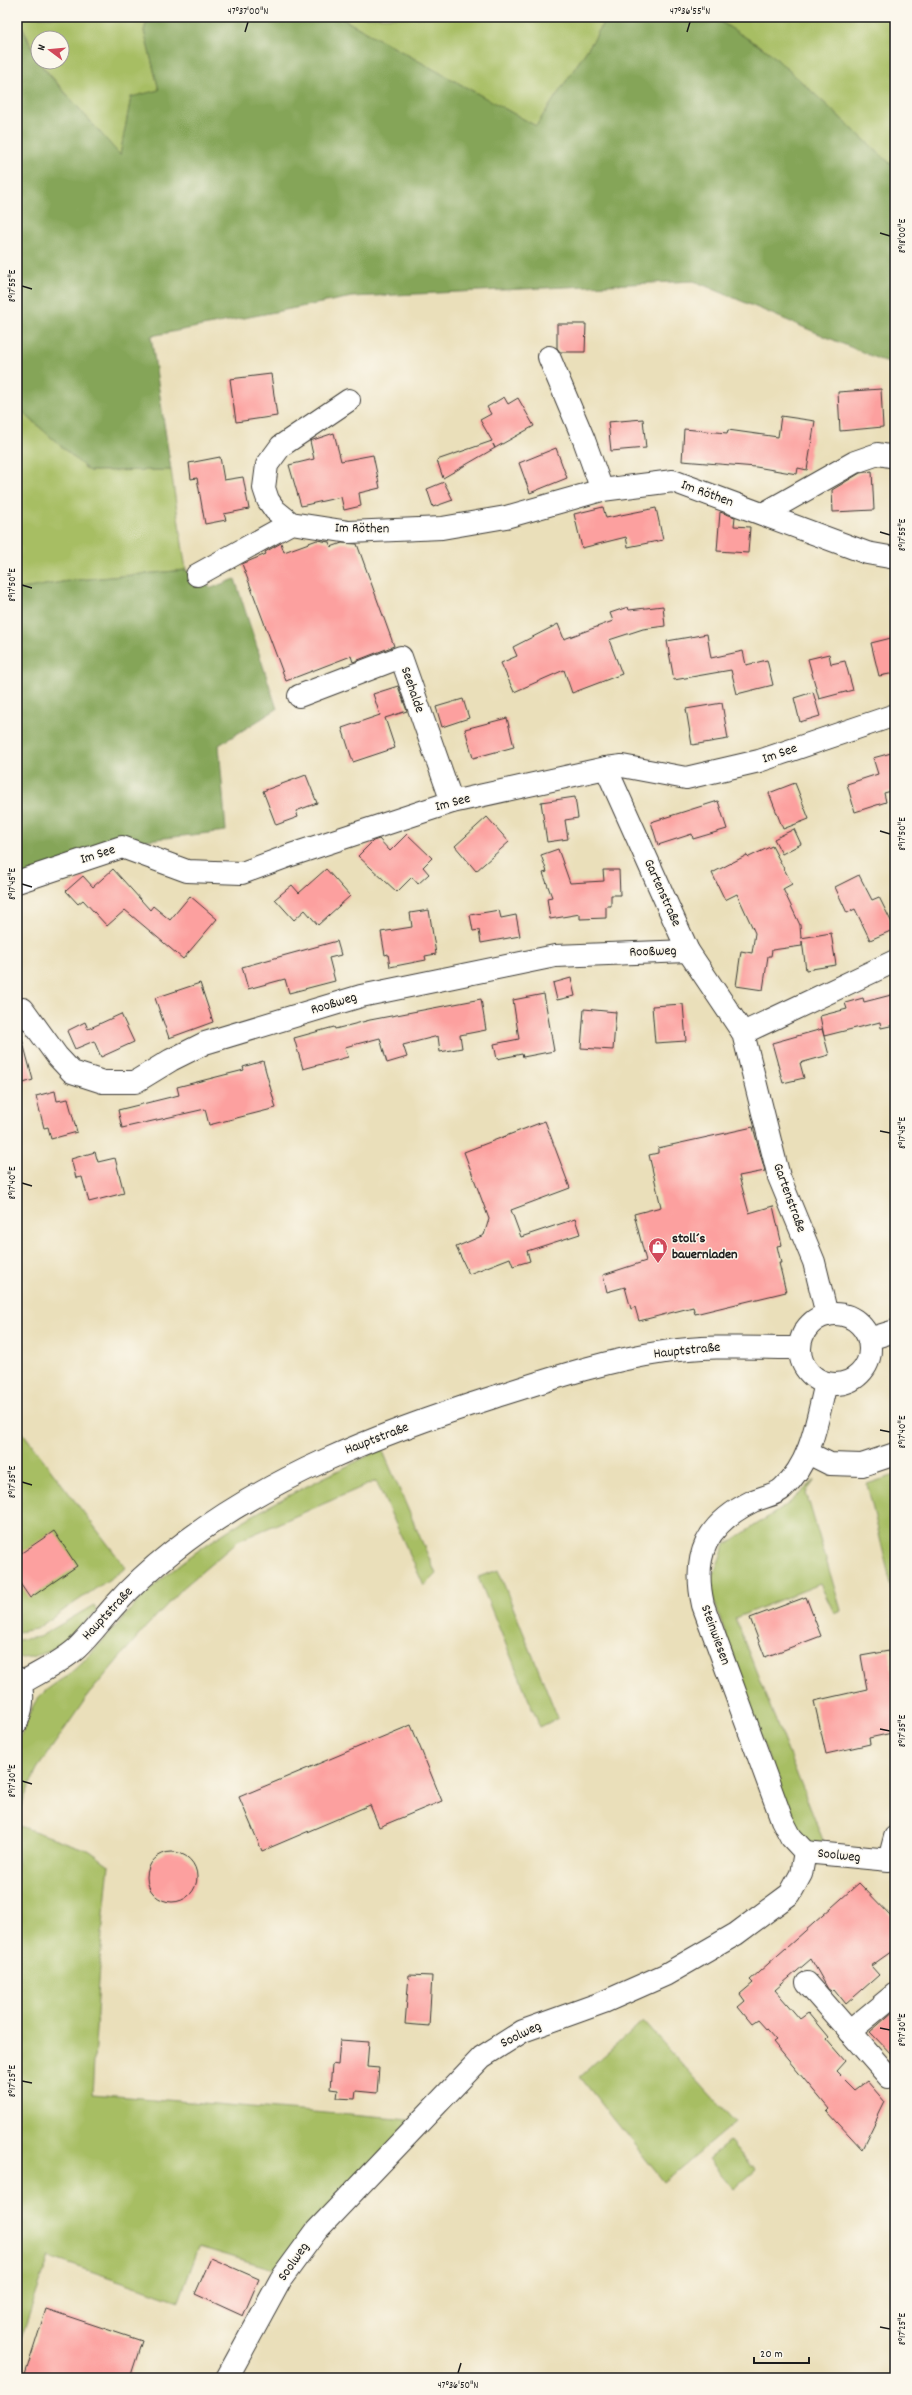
<svg xmlns="http://www.w3.org/2000/svg" width="912" height="2395" font-family="Dekko,sans-serif">
<style>
.green{fill:#a7be63;stroke:#626d40}
.forest{fill:#85a559;stroke:#50603a}
.building{fill:#fca09f}
.lines{fill:none;stroke-linecap:round;stroke-linejoin:round}
.minor-casing{stroke:#3b3934;stroke-width:24}
.major-casing{stroke:#3b3934;stroke-width:24}
.minor{stroke:#fff;stroke-width:22}
.major{stroke:#fff;stroke-width:22}
.ticks{fill:none;stroke:#1c1c1c;stroke-width:1.5}
.labels{text-anchor:middle;dominant-baseline:central;stroke-width:3;stroke-linejoin:round;paint-order:stroke}
.street-label{font-size:14px;fill:#1c1c1c;stroke:#fbf7ec}
.poi-label{font-size:14px;font-weight:bold;fill:#1c1c1c;stroke:#fbf7ec;text-anchor:start}
.neatline{fill:none;stroke:#1c1c1c;stroke-width:1.5}
.ticks-label{font-size:10px;text-anchor:middle;fill:#1c1c1c}
</style>
<rect width="100%" height="100%" fill="#fbf7ec"/>
<filter id="ink" filterUnits="userSpaceOnUse"><feTurbulence type="fractalNoise" baseFrequency=".025" numOctaves="2"/><feDisplacementMap in="SourceGraphic" scale="8" xChannelSelector="R" yChannelSelector="G"/><feConvolveMatrix kernelMatrix="1 2 1 2 8 2 1 2 1" color-interpolation-filters="sRGB"/></filter>
<filter id="wash" filterUnits="userSpaceOnUse"><feTurbulence type="fractalNoise" baseFrequency=".012" numOctaves="4" result="noise"/><feDisplacementMap in="SourceGraphic" scale="16" xChannelSelector="R" yChannelSelector="G"/><feGaussianBlur stdDeviation="0.9" result="paint"/><feColorMatrix in="noise" values="0 0 0 0 0 0 0 0 0 0 0 0 0 0 0 0 0 1.4 0 .05"/><feComposite in="paint" operator="in"/></filter>
<g filter="url(#wash)">
<rect width="100%" height="100%" fill="#eadfba"/>
<g class="green">
<path d="M18,17H148L144,31L159,90L131,98L120,156L39,62H62V38H38V59Z"/>
<path d="M339,17H606L595,38L536,126Z"/>
<path d="M713,17H895V168L769,52Z"/>
<path d="M17,407L89,471L171,470L186,570L68,581L17,590Z"/>
<path d="M20,1429L126,1568L36,1629L18,1632L17,1431Z"/>
<path d="M382,1449L436,1574L424,1586L376,1481L238,1541L184,1587L145,1628L89,1694L37,1769L17,1815V1740C28,1727 28,1709 39,1697C49,1686 64,1679 75,1669C108,1639 133,1602 168,1574C232,1520 307,1486 382,1449Z"/>
<path d="M895,1475V1601L867,1484Z"/>
<path d="M815,1480L806,1492L841,1610L834,1613L820,1584L735,1618L823,1840L824,1853L807,1870L709,1586L725,1545L788,1504Z"/>
<path d="M498,1570L558,1718L540,1727L478,1577Z"/>
<path d="M94,1605L97,1610C75,1633 51,1659 17,1658V1640L39,1637Z"/>
<path d="M17,1825L90,1851L109,1865L102,1934L92,2094L411,2120L277,2270L199,2247L179,2301L49,2257L17,2350Z"/>
<path d="M643,2021L735,2122L664,2182L580,2077Z"/>
<path d="M730,2141L755,2171L734,2189L708,2159Z"/>
</g>
<g class="forest">
<path d="M17,17L38,62L120,155L131,97L159,90L144,31L148,17H339L536,126L595,38L606,17H713L769,52L895,168V366L694,281L352,297L151,336L171,470L89,471L17,407Z"/>
<path d="M186,570L211,588L235,579L277,709L219,745L226,831L121,843L17,879V590L68,581Z"/>
</g>
<g id="blocks">
<g class="building">
<path d="M557,324H586L585,352H560L557,348Z"/>
<path d="M271,374L277,416L236,422L230,379Z"/>
<path d="M881,389L883,427L840,431L838,392Z"/>
<path d="M504,397L508,404L518,398L534,426L495,448L493,444L495,448L443,478L437,460L492,441L480,420L491,414L487,407Z"/>
<path d="M781,416L815,421L807,470L798,468L797,474L756,467L682,461L684,429L727,433L728,430L778,437Z"/>
<path d="M643,419L646,448L611,451L608,422Z"/>
<path d="M334,433L341,461L373,455L380,488L359,493L361,506L344,510L341,497L301,506L289,465L314,459L310,441Z"/>
<path d="M556,448L567,478L530,493L519,463Z"/>
<path d="M220,457L224,480L243,477L249,509L224,514L226,520L205,524L197,478L191,479L189,463Z"/>
<path d="M872,471L874,510L833,512L832,490L860,473Z"/>
<path d="M444,482L453,500L433,507L427,489Z"/>
<path d="M603,507L606,518L656,508L663,540L628,547L626,537L582,548L574,514Z"/>
<path d="M720,512L735,517L734,526L750,527L748,553L717,551Z"/>
<path d="M317,540L329,542L331,547L342,543L357,544L394,646L353,662L351,656L286,681L242,564L266,554L265,552L281,543L284,552Z"/>
<path d="M663,606L665,626L643,629L609,640L622,674L572,693L564,670L514,692L501,663L517,656L513,647L558,624L564,639L613,621L610,613L628,607L629,610Z"/>
<path d="M707,634L711,658L743,651L746,665L767,660L773,685L737,694L731,670L674,680L667,641Z"/>
<path d="M895,637V673L879,676L871,643Z"/>
<path d="M829,654L831,664L845,661L853,690L819,699L808,659Z"/>
<path d="M398,686L407,711L385,718L395,748L353,762L342,728L380,715L373,694Z"/>
<path d="M813,692L820,716L800,722L794,698Z"/>
<path d="M463,699L469,718L442,727L436,707Z"/>
<path d="M722,703L728,739L692,745L686,709Z"/>
<path d="M507,718L514,747L473,758L465,729Z"/>
<path d="M895,752V790L884,793L886,802L855,812L847,784L878,774L873,758Z"/>
<path d="M306,775L317,803L296,811L298,817L276,825L263,791Z"/>
<path d="M795,783L809,819L783,829L769,793Z"/>
<path d="M575,797L578,818L565,820L568,839L547,842L541,802Z"/>
<path d="M718,801L727,829L693,839L692,834L658,845L651,822Z"/>
<path d="M487,817L509,842L476,871L455,846Z"/>
<path d="M794,829L801,844L782,854L774,839Z"/>
<path d="M407,834L432,858L423,867L429,874L418,884L412,877L397,892L358,856L373,841L379,839L390,851Z"/>
<path d="M772,846L792,884L783,889L800,925L801,938L831,933L836,965L806,970L802,941V946L772,950L771,956H768L763,990L736,986L741,951L752,953L755,933L737,894L725,900L712,873L747,855L749,857Z"/>
<path d="M558,849L570,883L604,881L603,870H619L620,895H611V906H606V918L580,919V914L550,919L547,898L552,897L543,873L547,872L541,855Z"/>
<path d="M113,869L150,910L153,906L170,920L190,896L217,919L183,959L125,910L107,926L83,900L78,904L66,891L83,876L93,887Z"/>
<path d="M326,869L350,896L318,925L305,910L294,920L275,899L292,885L299,893Z"/>
<path d="M859,875L872,900L879,897L895,929L870,940L855,909L847,913L835,887Z"/>
<path d="M429,910L436,954L425,956L426,960L390,967L388,954L385,955L381,932L412,927L410,913Z"/>
<path d="M499,910L501,918L516,915L520,936L481,943L479,930L473,931L470,915Z"/>
<path d="M337,941L341,955L329,958L335,981L289,993L285,979L248,989L242,967Z"/>
<path d="M571,978L575,996L557,1000L553,983Z"/>
<path d="M200,983L213,1022L169,1038L155,998Z"/>
<path d="M544,994L554,1051L523,1057L522,1054L497,1059L494,1044L519,1039L513,1000Z"/>
<path d="M895,994V1025L881,1028L880,1022L824,1036L820,1016L847,1009L845,1003L863,998L864,1002Z"/>
<path d="M481,999L486,1030L460,1035L462,1048L440,1052L438,1036L403,1045L407,1057L387,1063L380,1038L345,1047L348,1057L303,1069L294,1038L334,1027L335,1029L370,1020Z"/>
<path d="M683,1004L686,1041L655,1043L652,1006Z"/>
<path d="M584,1009L616,1012L613,1050L581,1048Z"/>
<path d="M121,1014L134,1042L101,1057L94,1041L75,1049L67,1031L85,1022L88,1029Z"/>
<path d="M822,1029L829,1055L800,1063L804,1078L783,1083L772,1043Z"/>
<path d="M22,1039L33,1080L17,1085V1040Z"/>
<path d="M263,1061L276,1108L209,1125L205,1109L122,1128L118,1110L179,1095L177,1087L244,1070L243,1067Z"/>
<path d="M55,1091L57,1101L68,1099L77,1132L51,1139L48,1127L44,1128L36,1096Z"/>
<path d="M545,1121L570,1188L511,1210L521,1237L575,1219L580,1234L527,1251L530,1261L513,1266L510,1258L469,1274L456,1247L484,1235L489,1219L464,1152Z"/>
<path d="M753,1127L765,1171L739,1176L749,1213L773,1206L782,1245L777,1246L781,1263H779L786,1292L695,1314L693,1307L639,1321L635,1307L631,1309L625,1287L607,1292L603,1275L646,1261L634,1214L661,1207L649,1155L658,1153V1148Z"/>
<path d="M95,1152L98,1162L115,1158L124,1193L89,1202L82,1177L76,1178L71,1159Z"/>
<path d="M54,1531L77,1566L30,1598L17,1579V1556Z"/>
<path d="M806,1597L821,1636L765,1657L750,1618Z"/>
<path d="M889,1651L895,1683V1726L891,1727L892,1733L869,1738L870,1744L826,1754L814,1701L867,1689L861,1656Z"/>
<path d="M411,1725L442,1801L379,1827L370,1805L262,1851L239,1797Z"/>
<circle cx="172" cy="1877" r="25"/>
<path d="M859,1883L895,1920V1949L871,1966L879,1975L846,2004L834,1989L831,1991L828,1989L811,1959L775,1990L800,2019L808,2013L828,2037L826,2039L845,2061L836,2071L855,2090L867,2081L885,2102L862,2149L827,2111L829,2109L773,2042L776,2040L758,2020L752,2024L738,2007L745,2001L740,1994L753,1983L750,1980Z"/>
<path d="M409,1975L432,1976L429,2026L405,2024Z"/>
<path d="M895,2010V2058L870,2032Z"/>
<path d="M340,2040L369,2042L367,2067L379,2068L377,2093L356,2091L355,2099L337,2098L338,2090L330,2089L332,2064L338,2065Z"/>
<path d="M211,2258L259,2279L243,2316L195,2294Z"/>
<path d="M46,2309L142,2341L130,2378H24Z"/>
</g>
</g>
</g>
<g filter="url(#ink)">
<use href="#blocks" fill-opacity="0" stroke="#3b3934" stroke-width="1"/>
<g class="lines">
<g class="minor-casing">
<g id="minor">
<path d="M549,357L584,440L602,490"/>
<path d="M349,400L281,446L267,465L264,488L268,500L275,510L291,523L349,532L442,528L506,517L602,490L673,481L867,553L895,558"/>
<path d="M763,514L855,462L878,454L895,457"/>
<path d="M197,575L291,523"/>
<path d="M299,696L401,657L452,802"/>
<path d="M606,768L688,951L743,1033L779,1177L814,1262L827,1315"/>
<path d="M17,882L122,847L187,871L242,873L291,855L452,802L606,768L622,766L686,778L759,761L895,715"/>
<path d="M23,1009L57,1056L72,1072L103,1082H135L171,1060L205,1043L361,996L555,956L688,951"/>
<path d="M743,1033L895,961"/>
<path d="M808,1453L830,1464L862,1465L895,1454"/>
<path d="M805,1852L791,1837L782,1820L703,1605C692,1555 706,1524 753,1501C762,1497 776,1495 783,1488C812,1462 817,1419 826,1383"/>
<path d="M807,1983L889,2077"/>
<path d="M849,2032L895,1994"/>
<path d="M227,2378L281,2279L317,2230L482,2057L523,2031L604,2002L665,1975L736,1934L790,1894L801,1874L805,1852L889,1860L895,1837"/>
</g>
</g>
<g class="major-casing">
<g id="major">
<circle cx="835" cy="1349" r="35"/>
<path d="M869,1339L895,1331"/>
<path d="M17,1678C25,1692 23,1707 17,1722"/>
<path d="M20,1684C38,1673 60,1663 76,1649C91,1635 103,1618 117,1603C133,1585 153,1567 172,1552C266,1477 381,1433 494,1397C550,1379 607,1360 664,1352C709,1345 755,1348 800,1348"/>
</g>
</g>
<use href="#minor" class="minor"/>
<use href="#major" class="major"/>
</g>
</g>
<path class="ticks" d="M245,32L248,22M687,32L690,22M880,233L890,236M22,286L32,289M880,532L890,535M22,585L32,588M880,831L890,834M22,884L32,887M880,1131L890,1133M22,1183L32,1186M880,1430L890,1432M22,1482L32,1485M880,1729L890,1731M22,1781L32,1784M880,2028L890,2030M22,2081L32,2083M880,2327L890,2329M458,2373L461,2363"/>
<defs>
<g id="shop-pin" transform="scale(1)"><path d="M0 17L-7.5 6A9.5 9.5 0 1 1 7.5 6Z" fill="#d1495b" stroke="#fbf7ec"/><path d="M-5-2.5h2.3a2.7 3.5 0 0 1 5.4 0H5L5.5 6h-11ZM-1.5-2.5h3a1.5 2.3 0 0 0-3 0Z" fill="#fff"/></g>
</defs>
<g fill-rule="evenodd">
<use href="#shop-pin" x="658" y="1247"/>
</g>
<g class="labels">
<g class="street-label">
<text transform="translate(707 494) rotate(20)">Im Röthen</text>
<text transform="translate(362 529) rotate(1)">Im Röthen</text>
<text transform="translate(412 690) rotate(71)">Seehalde</text>
<text transform="translate(780 754) rotate(-19)">Im See</text>
<text transform="translate(453 803) rotate(-15)">Im See</text>
<text transform="translate(98 855) rotate(-18)">Im See</text>
<text transform="translate(662 893) rotate(66)">Gartenstraße</text>
<text transform="translate(653 952) rotate(-2)">Rooßweg</text>
<text transform="translate(334 1004) rotate(-17)">Rooßweg</text>
<text transform="translate(789 1198) rotate(70)">Gartenstraße</text>
<text transform="translate(687 1351) rotate(-6)">Hauptstraße</text>
<text transform="translate(377 1439) rotate(-21)">Hauptstraße</text>
<text transform="translate(108 1614) rotate(-47)">Hauptstraße</text>
<text transform="translate(715 1635) rotate(70)">Steinwiesen</text>
<text transform="translate(839 1856) rotate(6)">Soolweg</text>
<text transform="translate(521 2035) rotate(-26)">Soolweg</text>
<text transform="translate(294 2262) rotate(-55)">Soolweg</text>
</g>
<g class="poi-label">
<text x="672" y="1239">stoll´s<tspan x="672" dy="16">bauernladen</tspan></text>
</g>
</g>
<rect width="912" height="2395" fill="none" stroke="#fbf7ec" stroke-width="44"/>
<g transform="translate(50 50) rotate(286)"><circle r="19" fill="#fbf7ec" stroke="#a29f99"/>
<path d="M0-3L7 15L0 10L-7 15Z" fill="#d1495b"/>
<text y="-6" font-size="11" font-weight="bold" text-anchor="middle" fill="#1c1c1c">N</text>
</g>
<path d="M754 2357v6h55v-6" fill="none" stroke="#1c1c1c" stroke-width="2"/>
<text x="760" y="2357" font-size="12" fill="#1c1c1c" stroke="#fbf7ec" stroke-width="3" paint-order="stroke">20 m</text>
<rect x="22" y="22" width="868" height="2351" class="neatline"/>
<g class="ticks-label">
<text x="248" y="14">47°37'00"N</text>
<text x="690" y="14">47°36'55"N</text>
<text transform="translate(901 236) rotate(-90)" y="4">8°18'00"E</text>
<text transform="translate(11 286) rotate(-90)" y="4">8°17'55"E</text>
<text transform="translate(901 535) rotate(-90)" y="4">8°17'55"E</text>
<text transform="translate(11 585) rotate(-90)" y="4">8°17'50"E</text>
<text transform="translate(901 834) rotate(-90)" y="4">8°17'50"E</text>
<text transform="translate(11 884) rotate(-90)" y="4">8°17'45"E</text>
<text transform="translate(901 1133) rotate(-90)" y="4">8°17'45"E</text>
<text transform="translate(11 1183) rotate(-90)" y="4">8°17'40"E</text>
<text transform="translate(901 1432) rotate(-90)" y="4">8°17'40"E</text>
<text transform="translate(11 1482) rotate(-90)" y="4">8°17'35"E</text>
<text transform="translate(901 1731) rotate(-90)" y="4">8°17'35"E</text>
<text transform="translate(11 1781) rotate(-90)" y="4">8°17'30"E</text>
<text transform="translate(901 2030) rotate(-90)" y="4">8°17'30"E</text>
<text transform="translate(11 2081) rotate(-90)" y="4">8°17'25"E</text>
<text transform="translate(901 2329) rotate(-90)" y="4">8°17'25"E</text>
<text x="458" y="2388">47°36'50"N</text>
</g>
</svg>
